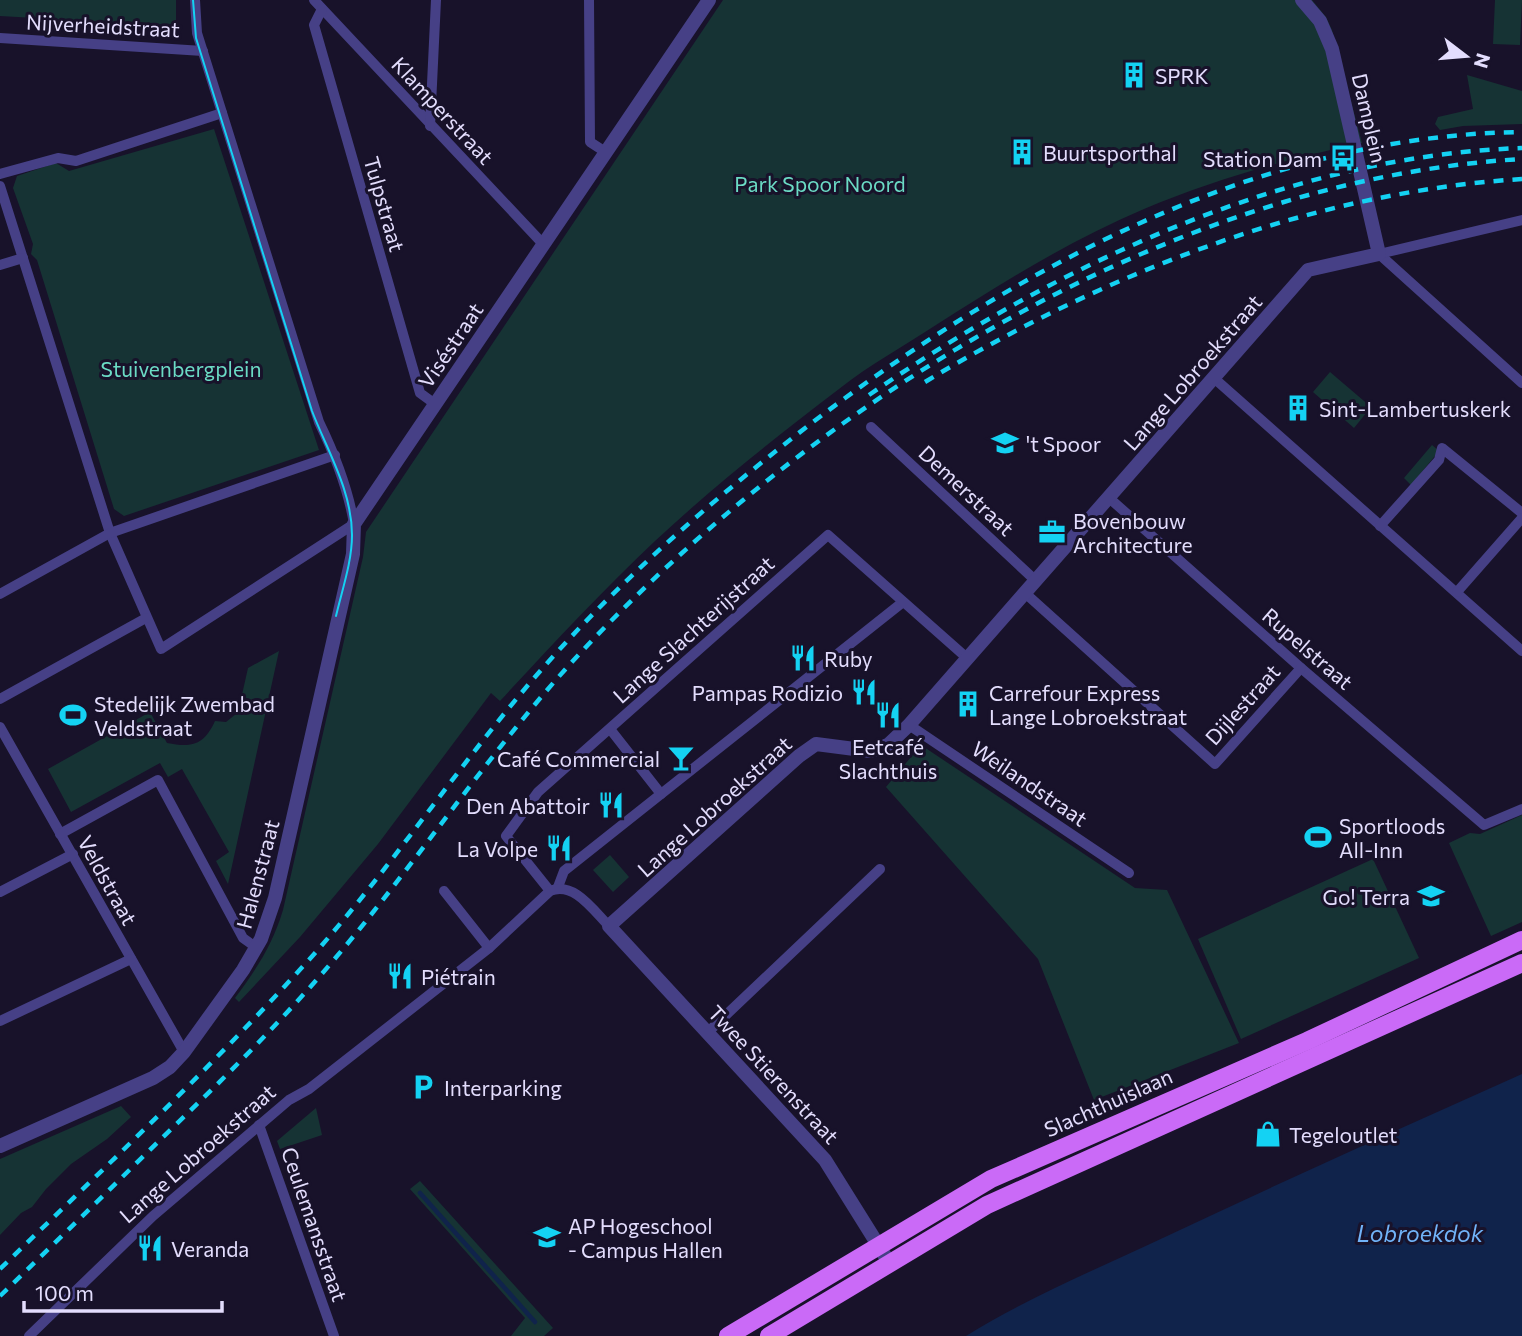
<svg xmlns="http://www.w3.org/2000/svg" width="1522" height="1336" font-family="Commissioner,sans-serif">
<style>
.green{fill:#163334}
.water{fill:#10234b}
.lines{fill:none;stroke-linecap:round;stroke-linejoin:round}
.stream{stroke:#10234b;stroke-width:4.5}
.minor{stroke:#464086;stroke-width:10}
.tertiary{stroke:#464086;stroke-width:14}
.primary{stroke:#ca6af7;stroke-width:18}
.tram{stroke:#14d2f3;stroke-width:2}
.rail{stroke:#14d2f3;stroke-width:4.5;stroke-dasharray:10 9;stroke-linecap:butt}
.labels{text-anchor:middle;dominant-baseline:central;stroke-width:6;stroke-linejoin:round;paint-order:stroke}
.street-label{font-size:21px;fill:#e3ddfd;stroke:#18122a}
.poi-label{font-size:21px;fill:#e3ddfd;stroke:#18122a;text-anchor:start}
.park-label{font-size:21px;fill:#6bdbc5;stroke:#18122a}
.water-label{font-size:23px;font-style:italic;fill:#71b3f8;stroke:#18122a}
</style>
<rect width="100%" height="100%" fill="#18122a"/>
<g class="green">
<path d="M0,0H176V26L0,16Z"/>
<path d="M723,0H1312L1326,17L1332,30L1362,143C1288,159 1214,179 1144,209C1071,240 1003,282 936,325C904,346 869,365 839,389C776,437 713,487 655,541C601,592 551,646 500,701L491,693L378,844L300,937L239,1002L235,998C257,968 272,946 283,910L363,557L366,532Z"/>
<path d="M1495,0H1522L1520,45L1493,44Z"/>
<path d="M1467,75L1522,91V124L1463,126L1440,130L1435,124L1438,117L1473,109Z"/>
<path d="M214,129L319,450L124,516L114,509L37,260L31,254L33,244L13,188L17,176L56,163L69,171Z"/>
<path d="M1330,372L1371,407L1354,428L1313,392Z"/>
<path d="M1432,445L1439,451L1411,485L1404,478Z"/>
<path d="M279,651L228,884L216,861L229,852L182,769L168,777L160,763L71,812L48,769L150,712L167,743C192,748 204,745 215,721L226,722L236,714L239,708L248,668Z"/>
<path d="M921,745L1135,888L1167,890L1239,1043L1094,1100L1038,959L886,787Z"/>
<path d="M1522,815V922L1491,936L1449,843L1470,833L1480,834Z"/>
<path d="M610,855L629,877L613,892L593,870Z"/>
<path d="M1373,859L1419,958L1241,1039L1198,939Z"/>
<path d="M121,1106L131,1117L107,1139L71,1164L46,1189L32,1207L21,1213L0,1235V1159Z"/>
<path d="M316,1108L322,1135L280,1149L277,1141Z"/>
<path d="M420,1181L553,1328L544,1336H511L525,1318L410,1189Z"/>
</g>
<path class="water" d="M1522,1074V1336H966C1029,1297 1099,1268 1165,1237C1284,1181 1403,1127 1522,1074Z"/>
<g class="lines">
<path class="stream" d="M420,1193L535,1322"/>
<g class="minor">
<path d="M314,0L544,245"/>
<path d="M589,0L590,142L607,153"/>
<path d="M322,9L314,25L420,393L435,404"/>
<path d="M0,38L203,51"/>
<path d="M430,126L436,0"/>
<path d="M0,174L58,158L76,161L222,113"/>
<path d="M0,186L110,533L161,649L354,524C348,488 335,455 319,422L197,33L195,0"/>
<path d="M1379,254L1522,383"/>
<path d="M1379,254L1522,220"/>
<path d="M0,265L23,258"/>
<path d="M1215,379L1522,651"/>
<path d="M871,427L1036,581"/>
<path d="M1108,497L1301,668L1484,825L1522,809"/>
<path d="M1380,526L1439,460L1442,448L1522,513"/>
<path d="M1457,592L1522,518"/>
<path d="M1025,593L1215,764L1301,668"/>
<path d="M0,594L110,533L335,455"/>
<path d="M0,699L146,618"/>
<path d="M909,725L1129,873"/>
<path d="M0,727L184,1052"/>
<path d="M610,729L661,794"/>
<path d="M60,834L158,780L243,938L257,948"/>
<path d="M558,887L564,871L903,602"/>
<path d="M444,891L489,948"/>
<path d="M550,891L506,836L538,792L828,535L967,658"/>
<path d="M0,892L73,854"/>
<path d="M0,1021L131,959"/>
<path d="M707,1033L880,869"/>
<path d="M259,1125L334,1336"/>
<path d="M29,1336L153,1216L289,1100L309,1089L489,948L550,891C574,881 593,910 609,926"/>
</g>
<g class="tertiary">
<path d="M0,1146L153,1078L170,1067L184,1052L243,970L261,939L275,898L353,554L354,524L709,0"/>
<path d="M890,1264L825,1160L609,926L799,756L816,744L870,751L888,745L909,725L1308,270L1379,254L1332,49L1320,21L1302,0"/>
</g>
<g class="primary">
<path d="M728,1336L991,1179L1307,1041L1522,940"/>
<path d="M769,1336L987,1205L1522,963"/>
</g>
<path class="tram" d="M193,0L196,38L312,411C327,450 352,491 352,535C352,562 342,590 336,616"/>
<g class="rail">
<path d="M925,382C1104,274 1311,192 1522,179"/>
<path d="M869,395C1059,264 1288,156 1522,148"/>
<path d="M0,1269C103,1169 209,1070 306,963C396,864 468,749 559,650C621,582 689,521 761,463C973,291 1242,135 1522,132"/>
<path d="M0,1296C54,1244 108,1191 162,1138C216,1086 270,1033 319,977C408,876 481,762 571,663C806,407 1169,179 1522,159"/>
</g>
</g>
<defs>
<g id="building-bare" transform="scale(2.1)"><path d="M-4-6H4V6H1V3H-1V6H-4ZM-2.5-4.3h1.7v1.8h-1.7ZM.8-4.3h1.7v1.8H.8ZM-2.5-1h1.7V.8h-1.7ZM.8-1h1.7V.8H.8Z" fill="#14d2f3" stroke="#18122a" stroke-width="2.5" paint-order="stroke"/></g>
<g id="bus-bare" transform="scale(2.1)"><path d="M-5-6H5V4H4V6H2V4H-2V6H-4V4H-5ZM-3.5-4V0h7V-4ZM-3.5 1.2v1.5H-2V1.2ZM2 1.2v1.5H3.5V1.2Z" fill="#14d2f3" stroke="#18122a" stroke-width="2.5" paint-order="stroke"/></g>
<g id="school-bare" transform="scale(2.1)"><path d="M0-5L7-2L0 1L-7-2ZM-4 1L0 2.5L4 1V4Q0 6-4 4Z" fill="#14d2f3" stroke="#18122a" stroke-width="2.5" paint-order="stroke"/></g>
<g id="office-bare" transform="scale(2.1)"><path d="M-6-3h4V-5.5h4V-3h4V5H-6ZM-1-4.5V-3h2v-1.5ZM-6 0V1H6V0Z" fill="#14d2f3" stroke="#18122a" stroke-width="2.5" paint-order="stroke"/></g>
<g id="restaurant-bare" transform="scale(2.1)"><path d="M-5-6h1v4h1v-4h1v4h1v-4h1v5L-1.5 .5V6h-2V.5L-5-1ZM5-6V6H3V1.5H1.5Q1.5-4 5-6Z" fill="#14d2f3" stroke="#18122a" stroke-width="2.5" paint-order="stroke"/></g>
<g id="stadium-bare" transform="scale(2.1)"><path d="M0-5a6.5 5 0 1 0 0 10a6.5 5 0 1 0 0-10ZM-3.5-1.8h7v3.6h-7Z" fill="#14d2f3" stroke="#18122a" stroke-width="2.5" paint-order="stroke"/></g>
<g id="bar-bare" transform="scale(2.1)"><path d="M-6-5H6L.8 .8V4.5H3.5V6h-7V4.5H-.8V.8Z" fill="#14d2f3" stroke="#18122a" stroke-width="2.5" paint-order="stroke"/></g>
<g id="parking-bare" transform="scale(2.1)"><path d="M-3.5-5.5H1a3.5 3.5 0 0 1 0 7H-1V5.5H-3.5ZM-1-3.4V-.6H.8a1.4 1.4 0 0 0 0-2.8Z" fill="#14d2f3" stroke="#18122a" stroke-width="2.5" paint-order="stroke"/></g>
<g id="shop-bare" transform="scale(2.1)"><path d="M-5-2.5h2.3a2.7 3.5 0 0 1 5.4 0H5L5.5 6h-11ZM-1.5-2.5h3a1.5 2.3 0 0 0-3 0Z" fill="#14d2f3" stroke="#18122a" stroke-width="2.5" paint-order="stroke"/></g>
<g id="university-bare" transform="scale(2.1)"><path d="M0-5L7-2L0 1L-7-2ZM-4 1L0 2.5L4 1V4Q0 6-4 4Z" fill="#14d2f3" stroke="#18122a" stroke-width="2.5" paint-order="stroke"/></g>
</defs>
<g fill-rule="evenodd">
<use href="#building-bare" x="1134" y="75"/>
<use href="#building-bare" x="1022" y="152"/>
<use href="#bus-bare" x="1343" y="158"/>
<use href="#building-bare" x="1298" y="408"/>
<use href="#school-bare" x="1005" y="443"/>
<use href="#office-bare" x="1052" y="532"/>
<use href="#restaurant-bare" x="803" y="658"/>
<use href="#restaurant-bare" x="864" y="692"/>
<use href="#building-bare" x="968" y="704"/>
<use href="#stadium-bare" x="73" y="715"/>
<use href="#restaurant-bare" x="888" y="715"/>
<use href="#bar-bare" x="681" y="758"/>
<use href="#restaurant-bare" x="611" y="805"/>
<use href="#stadium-bare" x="1318" y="837"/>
<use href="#restaurant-bare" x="559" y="848"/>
<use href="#school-bare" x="1431" y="896"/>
<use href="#restaurant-bare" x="400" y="976"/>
<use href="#parking-bare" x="423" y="1087"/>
<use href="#shop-bare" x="1268" y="1134"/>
<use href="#university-bare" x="547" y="1237"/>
<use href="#restaurant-bare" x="150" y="1248"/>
</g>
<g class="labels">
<g class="street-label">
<text transform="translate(103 25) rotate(3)">Nijverheidstraat</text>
<text transform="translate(443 110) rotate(47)">Klamperstraat</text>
<text transform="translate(1370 118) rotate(77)">Damplein</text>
<text transform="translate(385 204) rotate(74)">Tulpstraat</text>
<text transform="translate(450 345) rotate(-56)">Viséstraat</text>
<text transform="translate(1192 372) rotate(-49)">Lange Lobroekstraat</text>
<text transform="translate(967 490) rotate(43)">Demerstraat</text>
<text transform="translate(693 629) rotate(-42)">Lange Slachterijstraat</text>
<text transform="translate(1308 648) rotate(41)">Rupelstraat</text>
<text transform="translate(1242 704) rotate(-48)">Dijlestraat</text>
<text transform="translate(1030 783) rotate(34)">Weilandstraat</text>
<text transform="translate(714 806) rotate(-42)">Lange Lobroekstraat</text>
<text transform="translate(257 874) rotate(-75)">Halenstraat</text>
<text transform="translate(108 880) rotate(61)">Veldstraat</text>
<text transform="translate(774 1074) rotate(47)">Twee Stierenstraat</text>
<text transform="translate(1108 1102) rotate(-24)">Slachthuislaan</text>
<text transform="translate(197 1153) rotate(-41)">Lange Lobroekstraat</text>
<text transform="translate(315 1224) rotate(71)">Ceulemansstraat</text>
</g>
<g class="poi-label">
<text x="1155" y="75">SPRK</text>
<text x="1043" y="152">Buurtsporthal</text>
<text x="1322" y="158" text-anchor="end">Station Dam</text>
<text x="1319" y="408">Sint-Lambertuskerk</text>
<text x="1026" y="443">'t Spoor</text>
<text x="1073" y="520">Bovenbouw<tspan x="1073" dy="24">Architecture</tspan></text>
<text x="824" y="658">Ruby</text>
<text x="843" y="692" text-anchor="end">Pampas Rodizio</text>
<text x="989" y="692">Carrefour Express<tspan x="989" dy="24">Lange Lobroekstraat</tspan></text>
<text x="94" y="703">Stedelijk Zwembad<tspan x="94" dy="24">Veldstraat</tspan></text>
<text x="888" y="746" text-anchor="middle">Eetcafé<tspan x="888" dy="24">Slachthuis</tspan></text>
<text x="660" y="758" text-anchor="end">Café Commercial</text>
<text x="590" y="805" text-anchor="end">Den Abattoir</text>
<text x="1339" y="825">Sportloods<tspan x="1339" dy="24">All-Inn</tspan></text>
<text x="538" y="848" text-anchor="end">La Volpe</text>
<text x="1410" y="896" text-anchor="end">Go! Terra</text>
<text x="421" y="976">Piétrain</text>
<text x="444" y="1087">Interparking</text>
<text x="1289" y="1134">Tegeloutlet</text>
<text x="568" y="1225">AP Hogeschool<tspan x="568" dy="24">- Campus Hallen</tspan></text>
<text x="171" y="1248">Veranda</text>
</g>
<g class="park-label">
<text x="820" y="183">Park Spoor Noord</text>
<text x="181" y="368">Stuivenbergplein</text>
</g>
<g class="water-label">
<text x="1420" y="1233">Lobroekdok</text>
</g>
</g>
<g transform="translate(1466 56) rotate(106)" stroke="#18122a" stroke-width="5" paint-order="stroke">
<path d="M0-5L12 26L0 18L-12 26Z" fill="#e3ddfd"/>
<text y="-10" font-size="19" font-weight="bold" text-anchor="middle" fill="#e3ddfd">N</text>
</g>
<path d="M24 1301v10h198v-10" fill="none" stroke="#e3ddfd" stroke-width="3.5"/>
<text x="35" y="1301" font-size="21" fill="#e3ddfd" stroke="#18122a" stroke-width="5" paint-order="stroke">100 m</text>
</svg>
